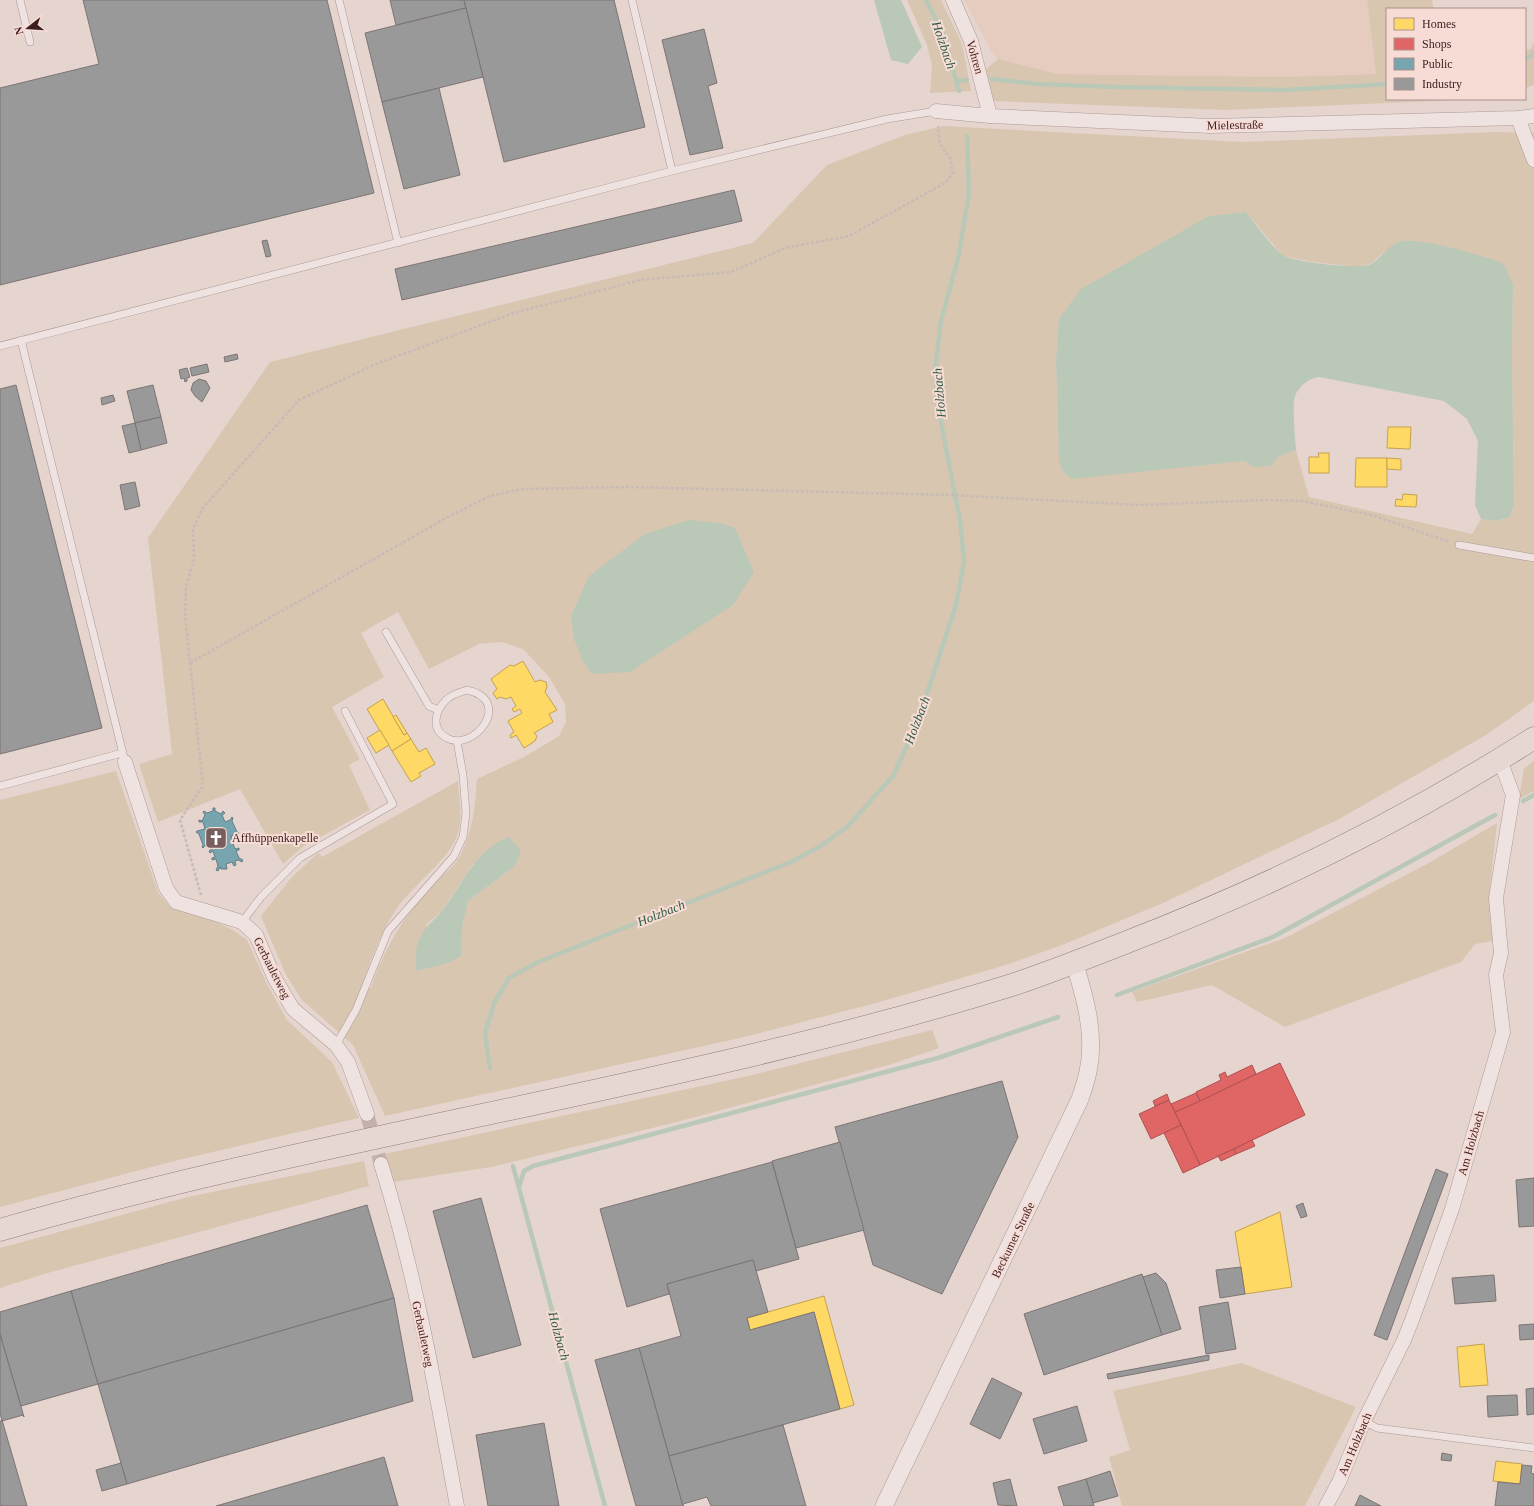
<svg xmlns="http://www.w3.org/2000/svg" width="1534" height="1506" font-family="'Times New Roman',serif">
<style>
.farmland{fill:#e6cbbf}
.green{fill:#d9c6b1;fill-rule:evenodd}
.water{fill:#bac8b7}
.homes{fill:#ffd966;stroke:#c4a151}
.shops{fill:#e06666;stroke:#af5051}
.public{fill:#76a5af;stroke:#657c84}
.industry{fill:#999;stroke:#7d7474}
.lines{fill:none;stroke-linecap:round;stroke-linejoin:round}
.stream{stroke:#bac8b7;stroke-width:4.5}
.minor-tunnel{stroke:#c4b0ac;stroke-width:14;stroke-dasharray:14 7;stroke-linecap:butt}
.service-casing{stroke:#ac9a97;stroke-width:8}
.minor-casing{stroke:#ac9a97;stroke-width:15}
.tertiary-casing{stroke:#ac9a97;stroke-width:18}
.primary-casing{stroke:#91807f;stroke-width:23}
.path{stroke:#c7bab7;stroke-width:2.5;stroke-dasharray:3 2;stroke-linecap:butt}
.service{stroke:#eee3e1;stroke-width:7}
.minor{stroke:#eee3e1;stroke-width:14}
.tertiary{stroke:#eee3e1;stroke-width:17}
.primary{stroke:#e6d7d2;stroke-width:22}
.labels{text-anchor:middle;dominant-baseline:central;stroke-width:4;stroke-linejoin:round;paint-order:stroke}
.street-label{font-size:12px;fill:#3c1e1f;stroke:#f7dcd5}
.poi-label{font-size:12px;fill:#3c1e1f;stroke:#f7dcd5;text-anchor:start}
.water-label{font-size:13px;font-style:italic;fill:#2d5c42;stroke:#f7dcd5}
</style>
<rect width="100%" height="100%" fill="#e6d4cf"/>
<path class="farmland" d="M964,0H1367L1376,74L1285,77L1058,74L998,59L992,52Z"/>
<g class="green">
<path d="M907,0H941L962,44L971,91L930,93L932,65L927,45Z"/>
<path d="M1367,0H1432L1434,9H1387V99H1481L1226,110L992,101L985,70L998,59L1058,74L1285,77L1376,74Z"/>
<path d="M1534,41V85L1525,88V50L1531,49Z"/>
<path d="M943,126L1243,142L1496,132L1534,133V701L1486,735L1339,819L1163,903L1062,945L1006,965L876,1003L740,1038L385,1116L353,1045L302,1000L286,975L261,916L291,878L318,853L322,857L458,781C459,798 463,817 458,833C450,860 411,886 395,911C379,936 369,964 360,992L371,988C384,949 400,923 427,891C436,880 453,869 460,856C473,831 475,807 477,779L526,756L559,736L566,722L565,704L549,677L523,649L501,642L479,644L429,669L398,612L361,633L384,677L332,707L360,759L349,765L370,810L304,846L283,864L240,789L158,822L139,764L172,754L148,538L270,362L753,243L827,165L905,135ZM1246,212L1283,256L1313,262L1358,267L1372,263L1384,252L1513,285L1512,356L1514,505L1510,517L1495,521L1481,519L1472,534L1309,497L1296,450L1253,467L1244,461L1163,468L1063,472L1059,462L1056,360L1059,319ZM473,864L515,866L468,901L462,928L461,956L426,925L441,912Z"/>
<path d="M1534,761V791L1519,799L1524,768Z"/>
<path d="M116,771L158,892L169,906L210,919L233,930L247,940L267,984L287,1020L332,1062L359,1118L178,1160L0,1207V800Z"/>
<path d="M1497,823L1489,897L1493,941L1475,944L1461,962L1285,1027L1212,985L1137,1002L1132,992L1285,938L1427,864Z"/>
<path d="M932,1030L939,1048L892,1064L673,1123L491,1167L393,1182L385,1154L748,1076Z"/>
<path d="M364,1161L369,1186L44,1274L0,1288V1248L188,1197Z"/>
<path d="M1242,1363L1356,1407L1305,1506H1122L1109,1457L1130,1450L1113,1391Z"/>
</g>
<g class="water">
<path d="M874,0H901L922,47L908,64L891,60Z"/>
<path d="M1246,212C1253,221 1276,252 1284,256C1297,262 1358,270 1371,264C1382,258 1389,243 1403,241C1427,238 1473,254 1498,261L1505,266L1513,285L1512,356L1514,505L1510,517L1495,521L1481,519L1475,505L1478,441L1467,419L1444,401L1319,377C1309,378 1299,386 1295,396C1292,404 1295,439 1296,450L1278,457L1271,466L1253,467L1244,461L1072,479L1063,472L1059,462L1056,360L1059,319L1081,289L1209,216Z"/>
<path d="M689,520L720,523L735,528L754,572L733,605L630,672L592,674L583,661L574,639L571,616L589,576L645,534Z"/>
<path d="M509,837L521,851L515,866L468,901L462,928L461,956L448,963L416,971C416,964 415,954 417,947C421,929 431,924 441,912C462,886 475,849 509,837Z"/>
</g>
<g class="homes">
<path d="M1388,427H1411L1410,449L1387,448Z"/>
<path d="M1318,453H1329V473H1309V457H1319Z"/>
<path d="M1356,458H1387V487H1355Z"/>
<path d="M1387,458L1401,459V470L1387,469Z"/>
<path d="M1403,494L1417,495L1416,507L1395,506L1396,499L1402,500Z"/>
<path d="M523,661L535,682L539,680L546,682L547,687L545,692L557,710L549,714L553,722L534,733L537,736L535,741L524,748L516,735L511,738L510,735L514,732L508,721L522,713L520,709L514,712L512,709L516,706L511,697L506,699L500,697L497,699L493,693L497,689L491,679L510,665L514,666Z"/>
<path d="M383,699L404,735L407,733L411,739L392,751L367,709Z"/>
<path d="M396,715L407,733L404,735L393,717Z"/>
<path d="M380,730L389,745L376,753L367,738Z"/>
<path d="M411,739L419,752L426,748L435,764L419,773L421,776L411,782L392,751Z"/>
<path d="M1280,1212L1292,1287L1245,1294L1235,1232Z"/>
<path d="M824,1296L854,1405L840,1409L814,1312L750,1330L747,1318Z"/>
<path d="M1484,1344L1488,1385L1460,1387L1457,1347Z"/>
<path d="M1496,1461L1522,1464L1520,1484L1493,1481Z"/>
</g>
<g class="shops">
<path d="M1280,1063L1305,1115L1200,1165L1175,1112Z"/>
<path d="M1252,1065L1256,1074L1200,1101L1196,1092L1221,1080L1219,1075L1225,1072L1227,1077Z"/>
<path d="M1196,1093L1200,1101L1175,1112L1171,1104Z"/>
<path d="M1167,1094L1169,1100L1155,1106L1153,1101Z"/>
<path d="M1169,1100L1181,1125L1151,1139L1139,1114Z"/>
<path d="M1181,1125L1200,1165L1183,1173L1164,1133Z"/>
<path d="M1252,1140L1255,1146L1236,1154L1234,1149Z"/>
<path d="M1234,1149L1236,1154L1221,1161L1218,1156Z"/>
</g>
<path class="public" d="M213,808H215V811L221,814L223,811L225,813L222,815L225,822L230,820L232,817L233,818L232,821L237,832L239,833L238,835L236,834L231,836L233,842L236,840L237,843L233,844L235,849L239,848V850L236,851L239,858L243,860L242,862L238,860L235,861L236,865L234,866L232,862L226,864L227,869H221L220,867L218,871L216,870L218,866L216,859L212,860V858L215,857L213,851L210,853L209,851L212,849L210,844L205,846L203,848L202,847L203,845L199,834L196,832L197,831L205,829L203,822H199V820L202,821L205,815L203,812L204,811L207,813L213,811Z"/>
<g class="industry">
<path d="M83,0H327L374,193L0,285V88L99,64Z"/>
<path d="M390,0H464L466,8L396,25Z"/>
<path d="M464,0H614L645,127L504,162Z"/>
<path d="M466,8L483,77L382,102L365,33Z"/>
<path d="M704,29L717,83L708,86L723,148L690,155L662,40Z"/>
<path d="M439,88L460,175L404,189L382,102Z"/>
<path d="M734,190L742,221L402,300L395,269Z"/>
<path d="M267,240L271,256L266,257L262,241Z"/>
<path d="M237,354L238,359L225,362L224,357Z"/>
<path d="M207,364L209,372L192,376L190,368Z"/>
<path d="M187,368L190,377L187,378V381L185,382L184,378L181,379L179,370Z"/>
<path d="M199,379L206,381L210,388L202,402L195,396L191,390L193,383Z"/>
<path d="M16,385L102,728L0,754V389Z"/>
<path d="M153,385L161,417L135,423L127,391Z"/>
<path d="M113,395L115,401L102,405L101,398Z"/>
<path d="M161,417L167,443L141,450L135,423Z"/>
<path d="M135,423L141,450L129,453L122,426Z"/>
<path d="M135,482L140,506L125,510L120,485Z"/>
<path d="M1002,1081L1018,1137L942,1294L873,1265L835,1127Z"/>
<path d="M840,1142L864,1230L796,1248L772,1161Z"/>
<path d="M772,1162L799,1259L756,1271L753,1260L667,1284L669,1294L627,1307L600,1209Z"/>
<path d="M1436,1169L1448,1174L1387,1340L1374,1335Z"/>
<path d="M1534,1178V1226L1519,1227L1516,1180Z"/>
<path d="M481,1198L521,1345L473,1358L433,1211Z"/>
<path d="M1303,1203L1307,1216L1301,1218L1296,1206Z"/>
<path d="M367,1205L394,1298L98,1384L71,1291Z"/>
<path d="M753,1260L768,1312L747,1318L750,1330L814,1312L840,1409L669,1456L639,1348L681,1336L667,1284Z"/>
<path d="M1241,1267L1245,1294L1220,1298L1216,1270Z"/>
<path d="M1156,1273L1166,1283L1181,1329L1162,1335L1143,1277Z"/>
<path d="M1142,1274L1162,1335L1044,1375L1024,1314Z"/>
<path d="M1494,1275L1496,1301L1455,1304L1452,1278Z"/>
<path d="M71,1291L98,1384L21,1406L0,1334V1312Z"/>
<path d="M394,1298L413,1401L127,1484L98,1384Z"/>
<path d="M1228,1302L1236,1349L1206,1354L1199,1307Z"/>
<path d="M1534,1324V1339L1520,1340L1519,1325Z"/>
<path d="M0,1334L24,1417L23,1415L2,1421L0,1413Z"/>
<path d="M639,1348L669,1456L683,1506H636L595,1360Z"/>
<path d="M1209,1355V1360L1108,1379L1107,1374Z"/>
<path d="M992,1378L1022,1393L1000,1439L970,1424Z"/>
<path d="M1534,1388V1414L1527,1415L1526,1389Z"/>
<path d="M1517,1395L1518,1415L1488,1417L1487,1396Z"/>
<path d="M1077,1406L1087,1441L1044,1454L1033,1419Z"/>
<path d="M2,1421V1420L27,1506H0V1421Z"/>
<path d="M544,1423L559,1506H488L476,1435Z"/>
<path d="M783,1425L806,1506H711L707,1497L683,1504V1506L669,1456Z"/>
<path d="M1442,1453L1452,1455L1451,1461L1441,1460Z"/>
<path d="M384,1457L398,1506H216Z"/>
<path d="M121,1463L127,1484L102,1491L96,1470Z"/>
<path d="M1522,1465L1532,1466L1531,1473L1534,1474V1506H1495L1498,1482L1520,1484Z"/>
<path d="M1110,1471L1118,1496L1093,1503L1086,1479Z"/>
<path d="M1010,1479L1017,1506L998,1505L993,1483Z"/>
<path d="M1086,1479L1094,1506H1064L1058,1487Z"/>
<path d="M1360,1495L1381,1506H1355Z"/>
</g>
<g class="lines">
<g class="stream">
<path d="M926,0L943,34L959,91"/>
<path d="M1525,60L1534,53"/>
<path d="M992,79L1038,84L1116,87L1285,90L1387,84"/>
<path d="M956,81L967,80"/>
<path d="M1523,801L1534,795"/>
<path d="M1117,995L1273,937L1495,815"/>
<path d="M490,1068L485,1033L495,1001L509,978L538,962L791,862L819,847L847,827L893,776L917,724L956,605L964,561L960,520L937,402L936,363L941,321L958,258L969,194L967,136"/>
<path d="M513,1166L605,1506"/>
<path d="M519,1187L524,1171L533,1166L938,1058L1058,1017"/>
</g>
<path class="minor-tunnel" d="M367,1114L381,1164"/>
<g class="service-casing">
<g id="service">
<path d="M20,0L30,42"/>
<path d="M339,0L398,243"/>
<path d="M632,0L672,171"/>
<path d="M21,340L125,762"/>
<path d="M0,346L672,171L887,119L936,111"/>
<path d="M1459,545L1534,558"/>
<path d="M386,632L429,706L438,710"/>
<path d="M467,690C515,701 473,753 447,738C431,730 434,712 446,700C451,695 460,692 467,690Z"/>
<path d="M0,786L122,753"/>
<path d="M242,922L261,897L300,858L393,804L345,711"/>
<path d="M336,1045L356,1010L388,931L454,856L463,837L466,813L463,775L457,741"/>
<path d="M1364,1421L1377,1428L1534,1448"/>
</g>
</g>
<g class="minor-casing">
<g id="minor">
<path d="M953,0L971,41L990,116"/>
<path d="M936,111L990,116L1210,126L1518,118L1534,116"/>
<path d="M1518,118L1534,160"/>
<path d="M125,762L166,888L176,902L242,922L256,935L275,979L293,1009L336,1045L348,1062L367,1114"/>
<path d="M381,1164C416,1275 436,1391 457,1506"/>
<path d="M1326,1506L1339,1482L1364,1421L1404,1340L1412,1320L1452,1209L1503,1032L1496,975L1501,953L1496,898L1513,795L1500,760"/>
</g>
</g>
<g class="tertiary-casing">
<path id="tertiary" d="M884,1506L1080,1099C1083,1090 1086,1081 1088,1072C1096,1035 1085,997 1074,962"/>
</g>
<g class="primary-casing">
<path id="primary" d="M0,1230C334,1133 680,1088 1012,985C1051,972 1089,957 1127,942C1269,887 1405,820 1534,738"/>
</g>
<g class="path">
<path d="M190,663L448,517L490,496L522,489L629,487L949,495L1140,505L1265,500L1302,501L1372,515L1449,542"/>
<path d="M201,895L180,820L203,786L185,615L186,587L194,559L193,529L202,509L299,400L376,364L514,313L640,280L731,272L785,248L849,236L945,183L953,172L950,158L940,144L938,126"/>
</g>
<use href="#service" class="service"/>
<use href="#minor" class="minor"/>
<use href="#tertiary" class="tertiary"/>
<use href="#primary" class="primary"/>
</g>
<defs>
<g id="church-square" transform="scale(1.15)"><rect x="-9" y="-9" width="18" height="18" rx="4" fill="#785e5d" stroke="#f7dcd5"/><path d="M-1.2-6h2.4v3.5h3.3v2.4h-3.3V6h-2.4V-.1h-3.3v-2.4h3.3Z" fill="#fff"/></g>
</defs>
<g fill-rule="evenodd">
<use href="#church-square" x="216" y="838"/>
</g>
<g class="labels">
<g class="street-label">
<text transform="translate(975 57) rotate(74)">Vohren</text>
<text transform="translate(1235 125) rotate(-1)">Mielestraße</text>
<text transform="translate(272 968) rotate(63)">Gerbauletweg</text>
<text transform="translate(1471 1143) rotate(-74)">Am Holzbach</text>
<text transform="translate(1013 1240) rotate(-64)">Beckumer Straße</text>
<text transform="translate(423 1334) rotate(78)">Gerbauletweg</text>
<text transform="translate(1355 1444) rotate(-67)">Am Holzbach</text>
</g>
<g class="poi-label">
<text x="232" y="838">Affhüppenkapelle</text>
</g>
<g class="water-label">
<text transform="translate(944 45) rotate(71)">Holzbach</text>
<text transform="translate(939 393) rotate(-95)">Holzbach</text>
<text transform="translate(917 720) rotate(-69)">Holzbach</text>
<text transform="translate(661 913) rotate(-22)">Holzbach</text>
<text transform="translate(559 1336) rotate(75)">Holzbach</text>
</g>
</g>
<rect x="1386" y="8" width="140" height="92" fill="#f7dcd5" stroke="#ac908c"/>
<rect x="1394" y="18" width="20" height="12" fill="#ffd966" stroke="#ac908c"/>
<text x="1422" y="28" font-size="12" fill="#3c1e1f">Homes</text>
<rect x="1394" y="38" width="20" height="12" fill="#e06666" stroke="#ac908c"/>
<text x="1422" y="48" font-size="12" fill="#3c1e1f">Shops</text>
<rect x="1394" y="58" width="20" height="12" fill="#76a5af" stroke="#ac908c"/>
<text x="1422" y="68" font-size="12" fill="#3c1e1f">Public</text>
<rect x="1394" y="78" width="20" height="12" fill="#999999" stroke="#ac908c"/>
<text x="1422" y="88" font-size="12" fill="#3c1e1f">Industry</text>
<g transform="translate(28 28) rotate(253)" stroke="#f7dcd5" stroke-width="3" paint-order="stroke">
<path d="M0-3L7 15L0 10L-7 15Z" fill="#3c1e1f"/>
<text y="-6" font-size="11" font-weight="bold" text-anchor="middle" fill="#3c1e1f">N</text>
</g>
</svg>
